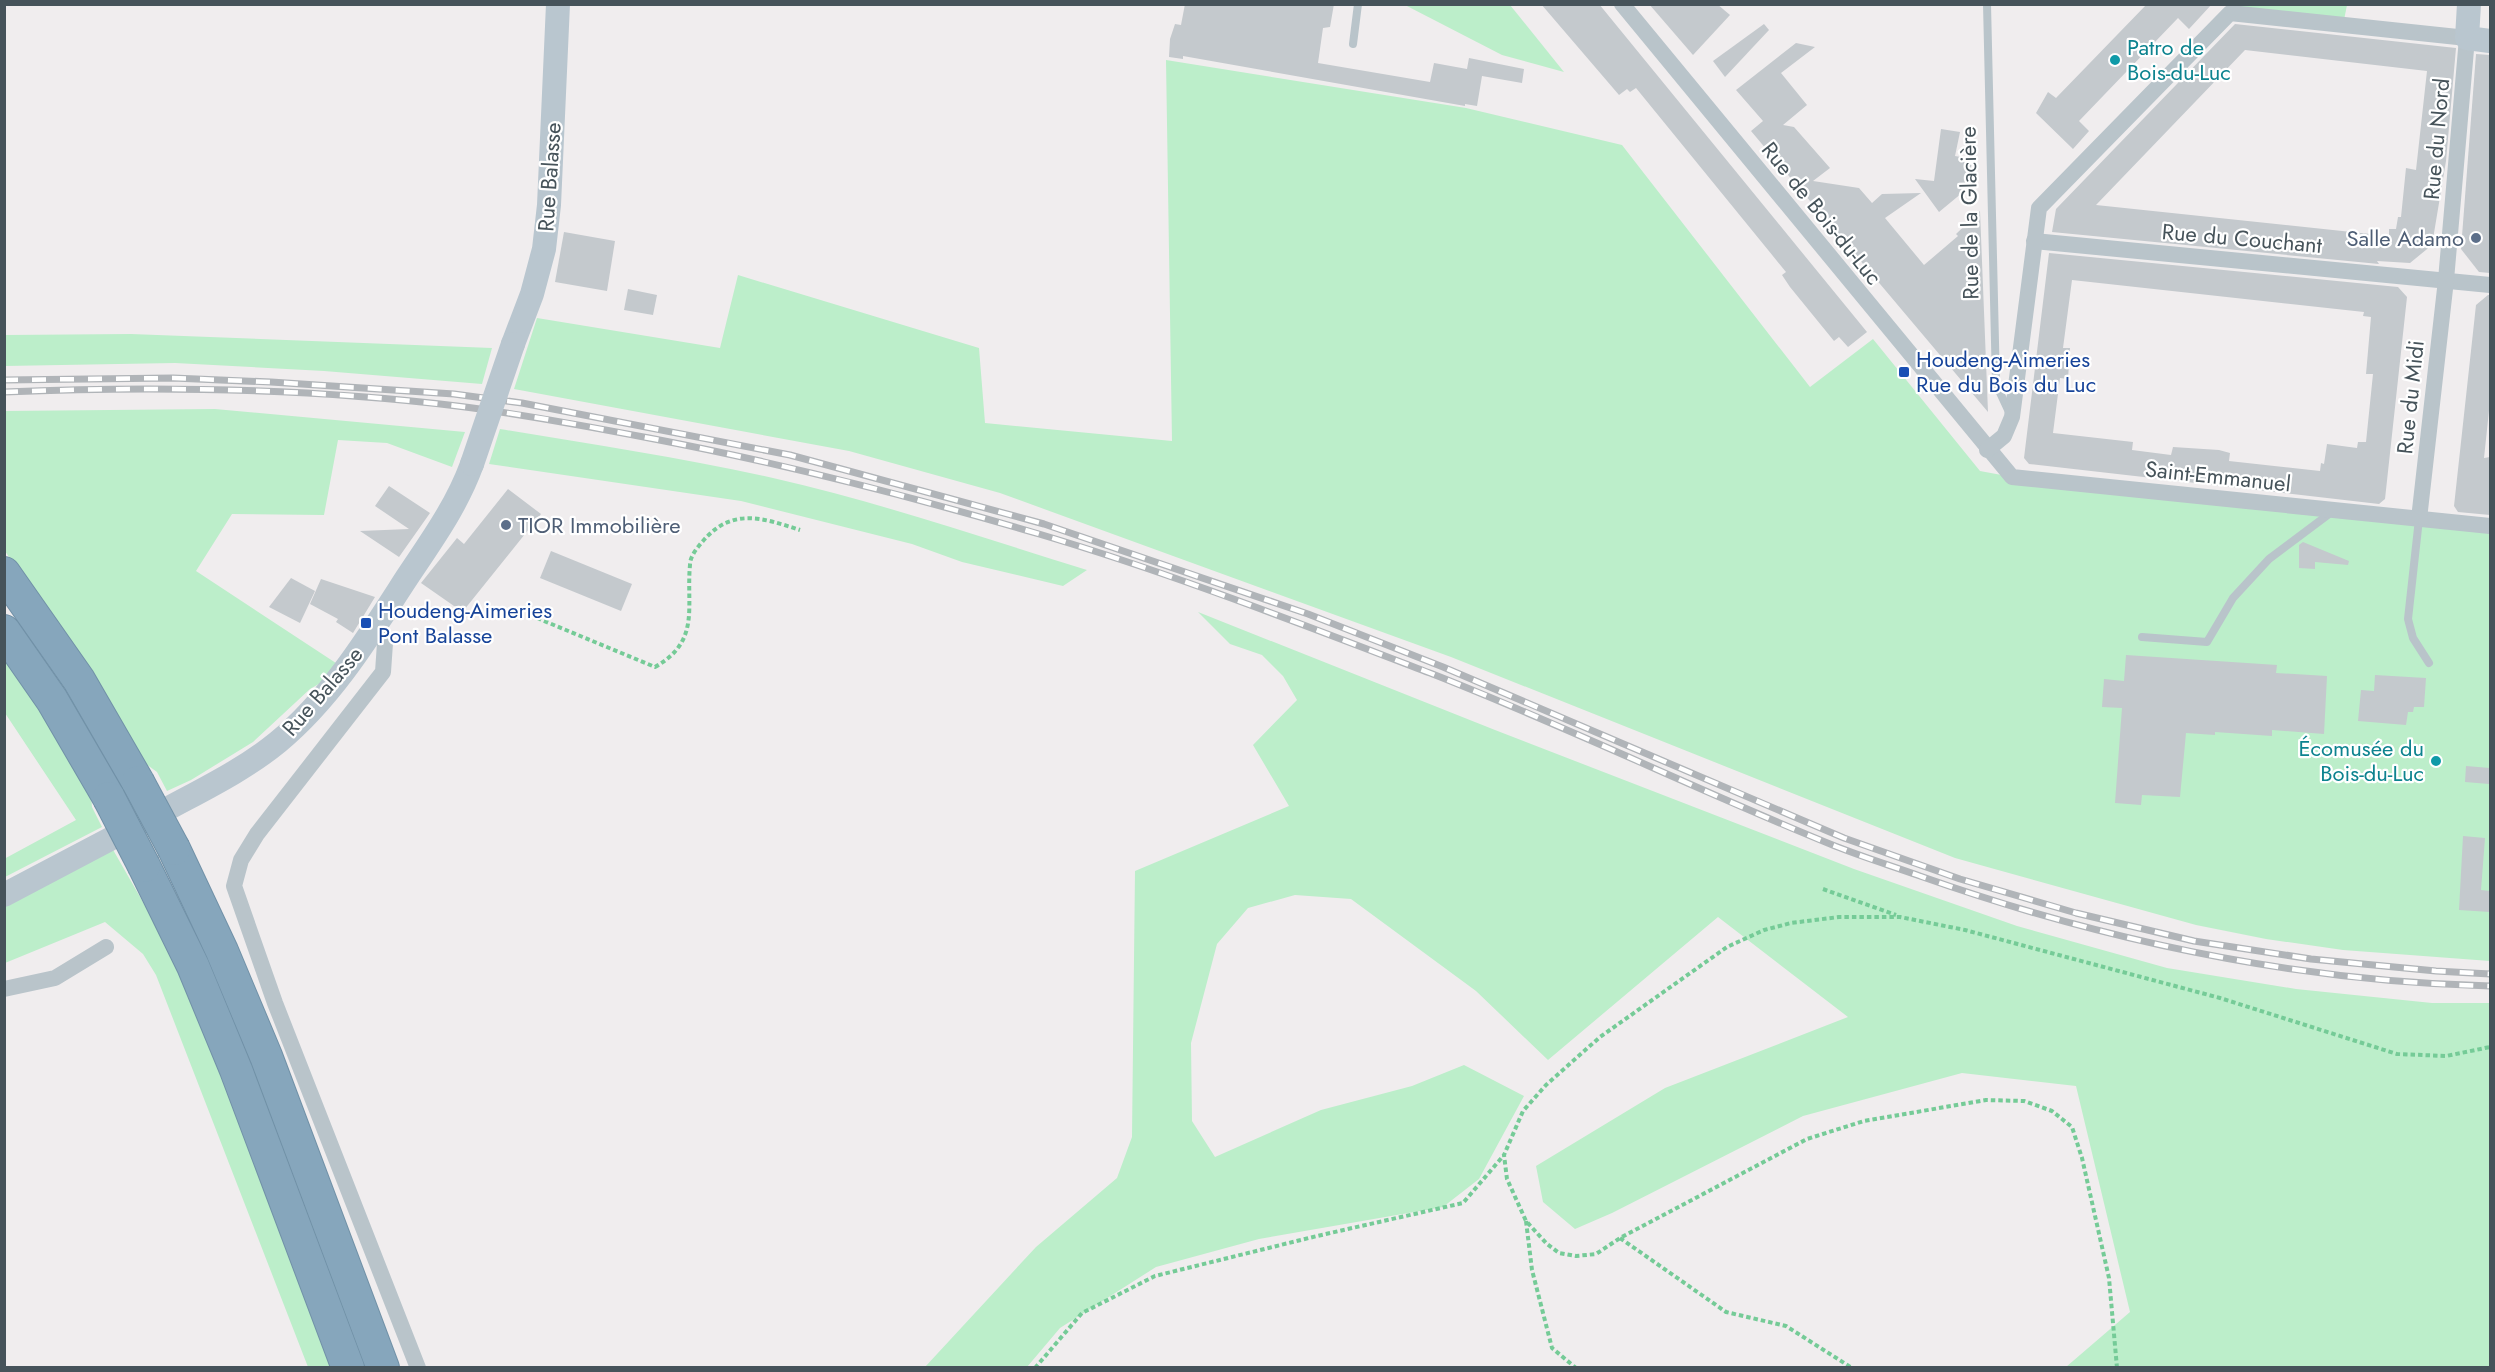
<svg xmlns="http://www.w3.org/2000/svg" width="2495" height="1372" font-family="Jost,sans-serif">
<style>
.green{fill:#bceeca}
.building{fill:#c4c9cd;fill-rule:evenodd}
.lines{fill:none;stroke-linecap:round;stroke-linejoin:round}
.highway-casing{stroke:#7191a7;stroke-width:34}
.path{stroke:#75cb97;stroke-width:4;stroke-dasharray:4.5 3;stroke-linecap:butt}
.lane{stroke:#b9c4ca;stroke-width:8}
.street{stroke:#b9c4ca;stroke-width:16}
.secondary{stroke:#b9c6cf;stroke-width:24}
.highway{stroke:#86a6bc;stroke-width:32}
.rail-casing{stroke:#b0b4b8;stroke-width:7}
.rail{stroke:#fff;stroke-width:4.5;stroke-dasharray:14;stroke-linecap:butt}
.highway-bridge-casing{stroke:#7191a7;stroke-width:34;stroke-linecap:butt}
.secondary-bridge{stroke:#b9c6cf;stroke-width:24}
.highway-bridge{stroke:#86a6bc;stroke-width:32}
.culture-dot{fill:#0f9aa8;stroke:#fff;stroke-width:2}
.service-dot{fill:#5c6f8a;stroke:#fff;stroke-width:2}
.transit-dot{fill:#1a4fb4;stroke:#fff;stroke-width:2}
.labels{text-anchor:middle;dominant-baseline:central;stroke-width:4.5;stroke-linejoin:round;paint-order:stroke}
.culture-label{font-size:22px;fill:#0d838f;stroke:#fff;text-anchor:start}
.street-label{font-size:22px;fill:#46535a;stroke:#fff}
.service-label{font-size:22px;fill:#4e5e75;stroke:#fff;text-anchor:end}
.transit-label{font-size:22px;fill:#164399;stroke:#fff;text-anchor:start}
</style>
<rect width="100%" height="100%" fill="#f0edee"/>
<g class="green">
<path d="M1405,5H1510L1564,72L1502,55Z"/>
<path d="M2231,5H2347L2343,25L2230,13Z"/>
<path d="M1166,60L1466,108L1622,145L1810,387L1873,339L1980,471L2023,479L2490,526V961L2343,950L2266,939L2196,925L1955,858L1451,657L1000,493L849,451L514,389L537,318L720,348L738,275L979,348L985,423L1172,441Z"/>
<path d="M131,334L492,348L482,384L324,371L175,363L5,366V335Z"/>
<path d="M215,409L465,432L452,467L387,443L338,440L324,515L232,514L196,571L345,669L310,689L253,742L191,780L167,791L157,772L146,764L5,551L4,411Z"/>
<path d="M500,429C591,444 682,458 773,478C879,502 983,538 1087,570L1063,586L962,562L912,544L741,501L489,464Z"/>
<path d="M1198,612L1495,730L1854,869L2017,926L2167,968L2296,989L2432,1003H2490V1367H2066L2130,1312L2076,1086L1962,1073L1803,1116L1612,1213L1575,1229L1543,1202L1536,1166L1665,1088L1848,1017L1718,917L1548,1060L1476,991L1351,899L1295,895L1248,908L1217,944L1191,1043L1192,1121L1215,1157L1321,1110L1412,1086L1464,1065L1524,1096L1479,1179L1443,1207L1259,1239L1156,1267L1060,1328L1027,1367H925L1036,1247L1117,1178L1132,1137L1135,871L1289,806L1253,745L1297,700L1283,676L1262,655L1230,644Z"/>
<path d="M5,655L90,785L92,807L102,827L5,877L4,859L76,820L5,713Z"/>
<path d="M112,848L175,958L224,1072L336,1367H308L156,975L143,954L105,922L5,963V904Z"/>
</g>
<g class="building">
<path d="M1185,4H1334L1330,27L1323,28L1318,63L1430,82L1434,63L1467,69L1469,58L1524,69L1522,83L1482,76L1477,106L1465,104V106L1183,56V59L1169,57L1170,39L1175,24L1181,25Z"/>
<path d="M1541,4H1599L1867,332L1848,347L1839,337L1834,341L1790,287L1782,275L1786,272L1636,88L1630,92L1627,89L1619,95Z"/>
<path d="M1649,4H1717L1730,15L1693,55Z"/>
<path d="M2147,4H2212L2189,29L2178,18L2079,121L2089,131L2073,149L2036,113L2048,92L2056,98Z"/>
<path d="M1764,24L1769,30L1725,77L1713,61Z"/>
<path d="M2235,24L2456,48L2446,161L2432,245L2410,263L2377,261L2379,264L2052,232L2056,209ZM2245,50L2427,71L2416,170L2406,168L2401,217H2398L2396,229H2389V236L2096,205Z"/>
<path d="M1796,43L1815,47L1781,73L1807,105L1783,125L1794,127L1830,168L1813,181L1859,188L1872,203L1882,194L1921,193L1885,218L1924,265L1958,236L1956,234L1980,211L1988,412L1751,131L1763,121L1736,90Z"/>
<path d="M2476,54L2490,55V273L2479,272L2461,249Z"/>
<path d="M1941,129L1960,132L1955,156L1972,159L1968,188L1939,212L1915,179L1934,181Z"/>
<path d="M564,232L615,241L607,291L555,282Z"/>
<path d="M2049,253L2398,287L2407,297L2385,499L2379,504L2029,464L2024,458ZM2072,280L2364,312L2363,316L2371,317L2366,374H2373L2366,442H2358L2357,448L2327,444L2324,464L2321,463L2320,471L2229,461L2230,453L2219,450L2173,447L2171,455L2132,450L2133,442L2053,433L2060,378L2068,379L2070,348H2063Z"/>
<path d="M628,289L657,295L653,315L624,310Z"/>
<path d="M2488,295H2490V401L2484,458L2490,457V515L2458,512L2454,506L2476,305Z"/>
<path d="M389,486L430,513L399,557L360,531L409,529L375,506Z"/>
<path d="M508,489L541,514L464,610L454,606L421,583L457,538L464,544Z"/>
<path d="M2303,542L2349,561L2348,565L2315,562V569L2299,568V545Z"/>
<path d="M551,551L632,584L621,611L540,578Z"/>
<path d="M291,578L315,591L300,623L269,607Z"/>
<path d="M321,579L375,597L353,633L336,622L338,619L310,604Z"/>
<path d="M2126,655L2277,665L2276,673L2327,676L2324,734L2272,730V736L2215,732V735L2186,733L2180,797L2142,795L2141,805L2115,803L2122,708L2102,707L2104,679L2124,681Z"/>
<path d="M2375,675L2426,678L2424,707H2414L2413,712H2408L2406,725L2358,721L2361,690L2374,691Z"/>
<path d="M2466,766L2490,768L2489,784L2465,782Z"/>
<path d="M2463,836L2485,838L2481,890L2490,891V912L2459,910Z"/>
</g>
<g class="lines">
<g class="highway-casing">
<g id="highway">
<path d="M4,573L79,680L138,782"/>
<path d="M4,631L52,700L109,798"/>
<path d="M174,849L222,951L266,1056L383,1368"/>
<path d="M144,866L193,966L236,1070L348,1368"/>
</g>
</g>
<g class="path">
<path d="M537,618L655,667C701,641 686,607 690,565C690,556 697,548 703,541C732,507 763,518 800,530"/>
<path d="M1823,889L1896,915"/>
<path d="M1526,1221L1532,1270L1552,1348L1576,1368"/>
<path d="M1620,1238L1726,1312L1786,1326L1852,1368"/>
<path d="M1035,1368L1082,1313L1155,1276L1317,1236L1463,1203L1504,1155"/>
<path d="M2117,1368L2109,1278L2082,1158L2072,1127L2052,1111L2024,1101L1986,1100L1864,1121L1807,1139L1620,1238L1596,1254L1576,1256L1559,1253L1547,1244L1526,1221L1507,1179L1504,1155L1523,1111L1546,1085L1600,1037L1727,947L1764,930L1791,923L1839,917H1900L1965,930L2220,998L2397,1054L2446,1056L2490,1047"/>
</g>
<g class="lane">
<path d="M1987,4L1996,384L2009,412"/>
<path d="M1353,44L1358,4"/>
<path d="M2419,519L2408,619L2413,638L2429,663"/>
<path d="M2142,637L2207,642L2233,598L2269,559L2333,511"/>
</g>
<g class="street">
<path d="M1622,4L2012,477L2490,526"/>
<path d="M2034,241L2490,285"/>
<path d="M1987,450L2004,436L2012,417L2039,208L2230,13L2467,38L2446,280L2419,519"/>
<path d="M378,624L385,643L383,672L257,834L241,860L234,886L275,1003L418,1368"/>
<path d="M4,989L55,978L106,947"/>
</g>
<g class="secondary">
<path d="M2469,4L2467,38L2490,41"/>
<path d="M513,344L532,294L544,249L549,205L558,4"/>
<path d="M4,895C59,866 114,837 169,808C206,788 245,769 278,742C330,699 368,638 404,582C429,544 456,508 472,464"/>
</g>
<use href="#highway" class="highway"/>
<g class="rail-casing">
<g id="rail">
<path d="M4,380L173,378L271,382L454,394L522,403L790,455L1044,524L1308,614L1443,667L1844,838L1960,879L2076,913L2194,941L2311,959L2436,971L2490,974"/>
<path d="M4,392C155,386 308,388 457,406C522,414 586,426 649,438C781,463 910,496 1039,534C1171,573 1301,624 1430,673C1566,726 1699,791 1835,846C1863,857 1892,866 1920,876C2104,941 2296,981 2490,986"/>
</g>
</g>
<use href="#rail" class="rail"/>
<g class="highway-bridge-casing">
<g id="highway-bridge">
<path d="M138,782L174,849"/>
<path d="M109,798L144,866"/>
</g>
</g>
<path class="secondary-bridge" d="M472,464L513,344"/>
<use href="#highway-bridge" class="highway-bridge"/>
</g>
<g class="culture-dot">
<circle cx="2115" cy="60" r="6"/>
<circle cx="2436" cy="761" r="6"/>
</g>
<g class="service-dot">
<circle cx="2476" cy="238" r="6"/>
<circle cx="506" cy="525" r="6"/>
</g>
<g class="transit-dot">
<rect x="1898" y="366" width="12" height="12" rx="3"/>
<rect x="360" y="617" width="12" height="12" rx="3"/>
</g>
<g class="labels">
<g class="culture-label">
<text x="2127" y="47">Patro de<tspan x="2127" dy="25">Bois-du-Luc</tspan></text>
<text x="2424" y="748" text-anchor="end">Écomusée du<tspan x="2424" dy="25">Bois-du-Luc</tspan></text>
</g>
<g class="street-label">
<text transform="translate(2436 139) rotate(-85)">Rue du Nord</text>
<text transform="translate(549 177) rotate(-86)">Rue Balasse</text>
<text transform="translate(1822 213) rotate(51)">Rue de Bois-du-Luc</text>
<text transform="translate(1969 213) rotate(-91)">Rue de la Glacière</text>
<text transform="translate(2242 238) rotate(5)">Rue du Couchant</text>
<text transform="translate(2410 397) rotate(-84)">Rue du Midi</text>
<text transform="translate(2218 476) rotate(6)">Saint-Emmanuel</text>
<text transform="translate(322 691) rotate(-49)">Rue Balasse</text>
</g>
<g class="service-label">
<text x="2464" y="238">Salle Adamo</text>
<text x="518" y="525" text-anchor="start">TIOR Immobilière</text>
</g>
<g class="transit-label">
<text x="1916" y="359">Houdeng-Aimeries<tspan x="1916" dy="25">Rue du Bois du Luc</tspan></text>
<text x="378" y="610">Houdeng-Aimeries<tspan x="378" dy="25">Pont Balasse</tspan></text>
</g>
</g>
<rect width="2495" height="1372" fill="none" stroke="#46535a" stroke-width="12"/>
</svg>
